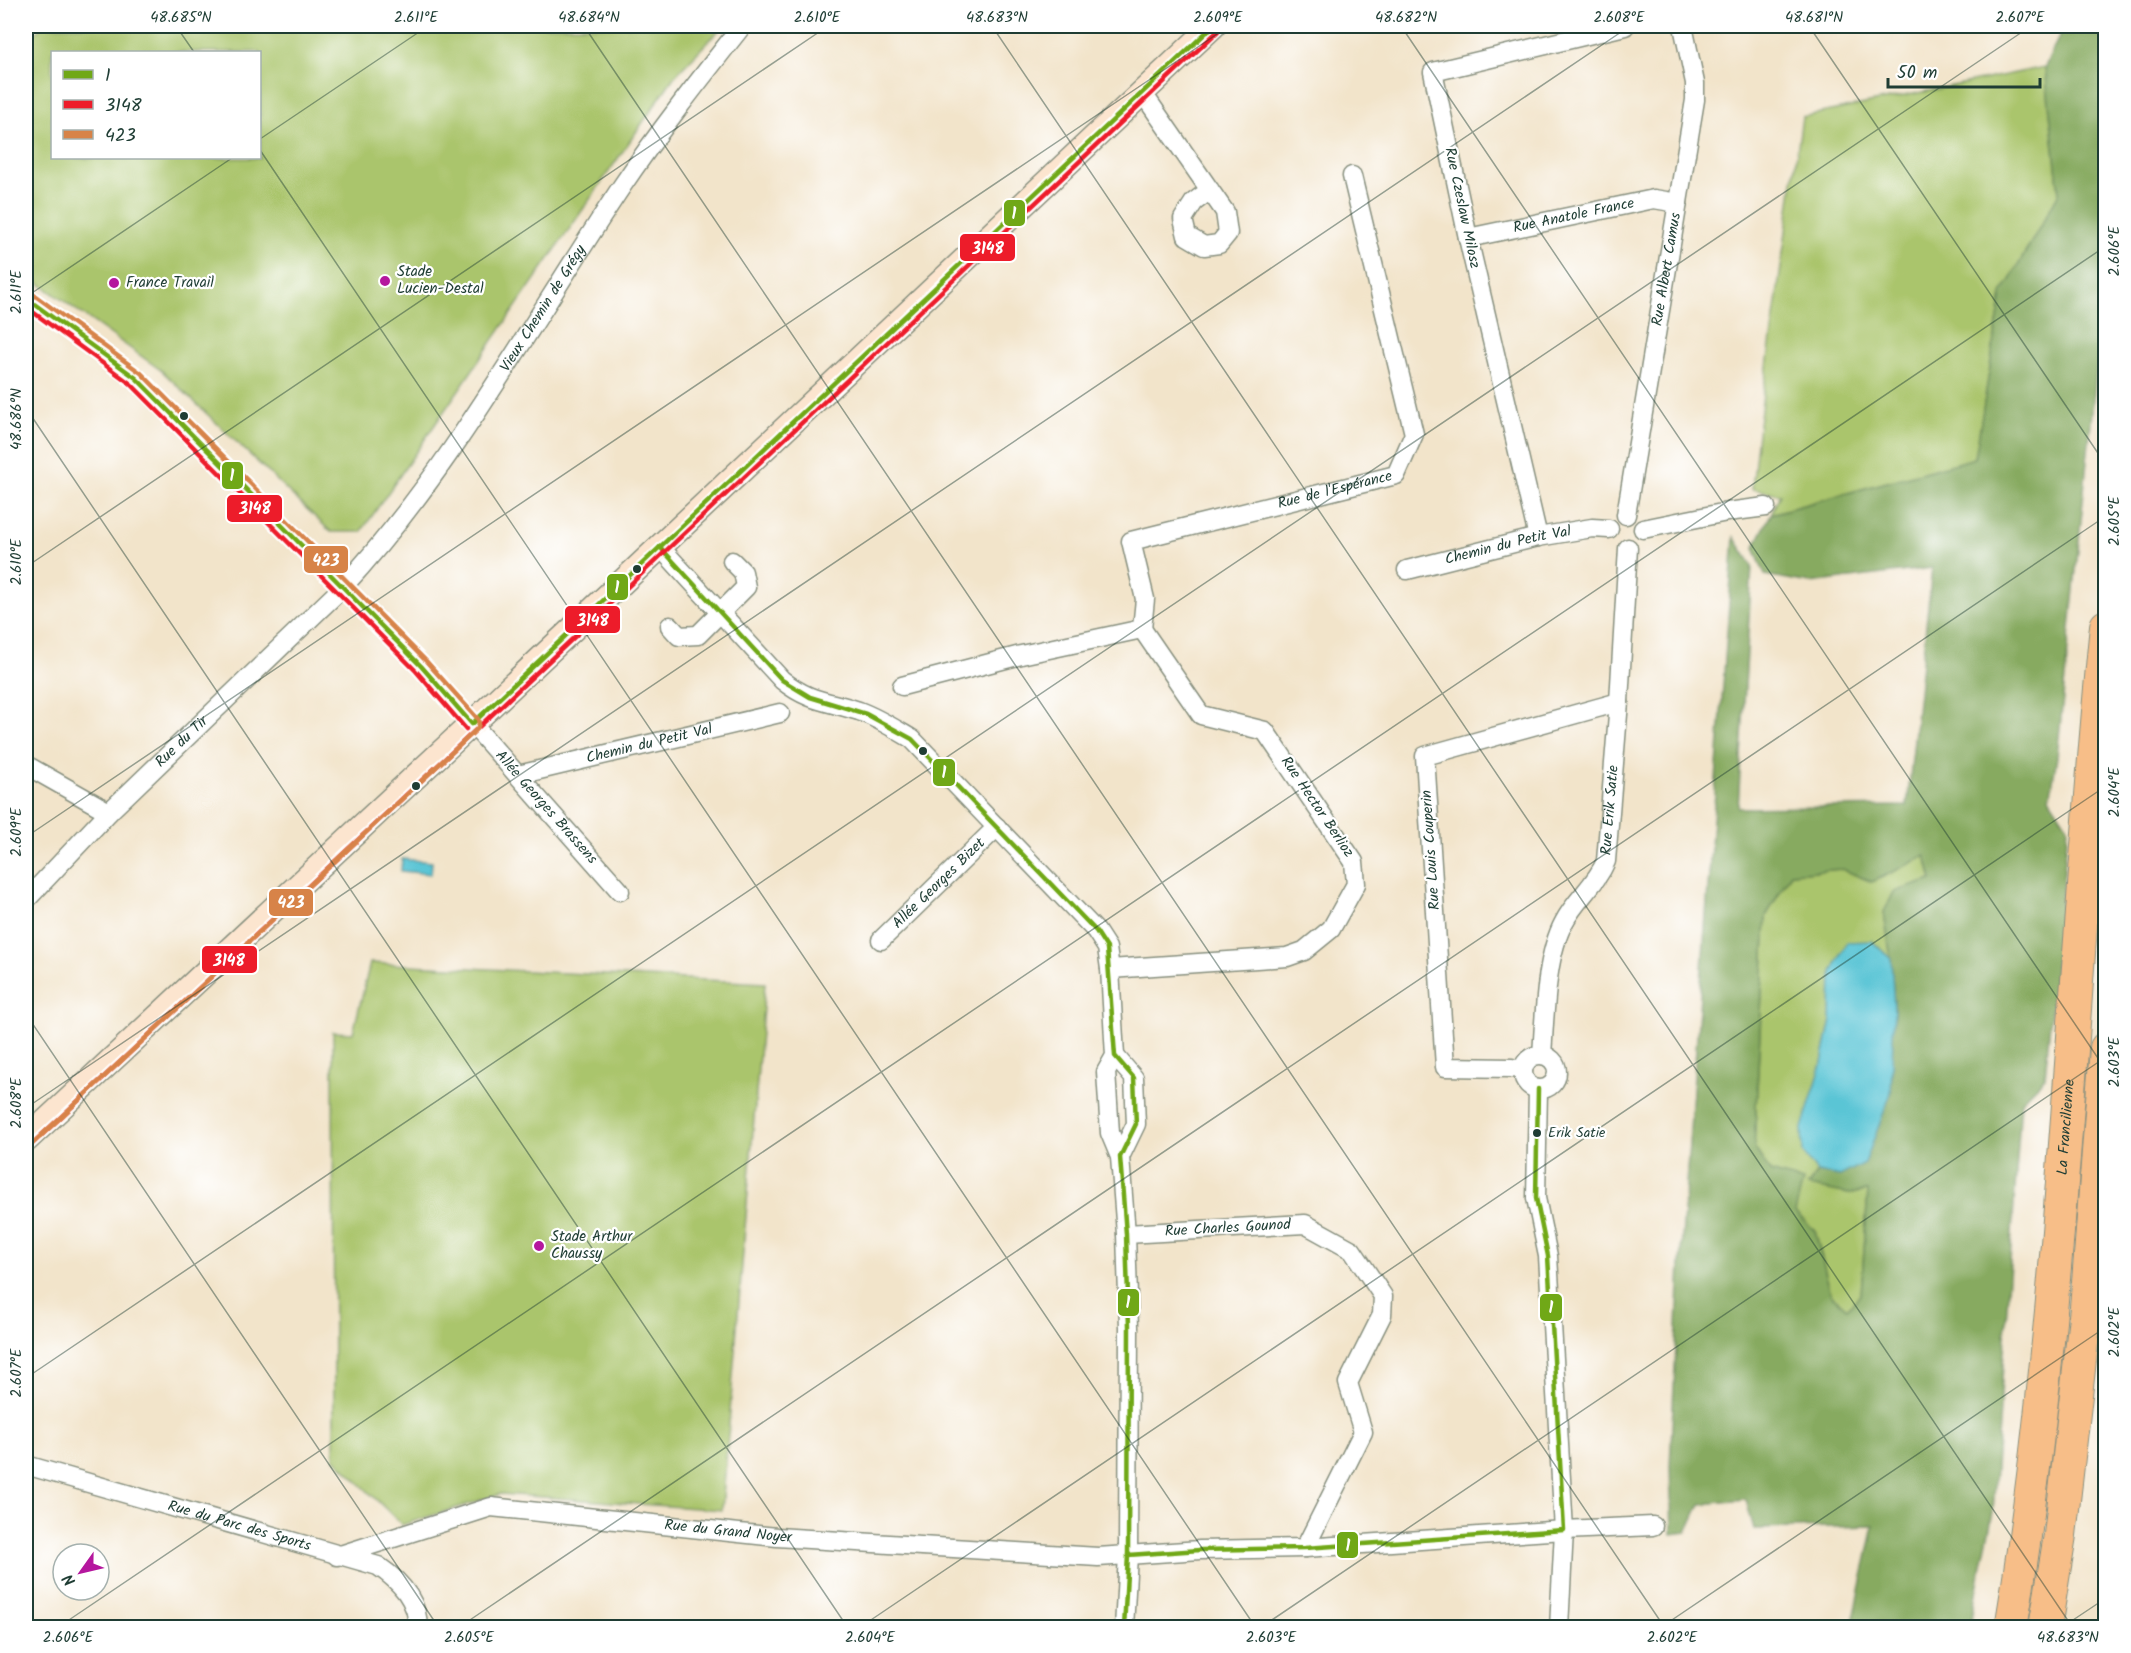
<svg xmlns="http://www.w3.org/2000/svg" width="2131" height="1653" font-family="Kalam,sans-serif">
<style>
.green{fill:#aac56c;stroke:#648150;stroke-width:1.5;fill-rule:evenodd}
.forest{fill:#87aa60;stroke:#53744a;stroke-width:1.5;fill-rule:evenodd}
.water{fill:#5ac5d5;stroke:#3c8184;stroke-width:1.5}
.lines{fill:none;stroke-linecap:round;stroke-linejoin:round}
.street-casing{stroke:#88907f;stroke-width:21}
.secondary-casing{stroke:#88907f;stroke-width:27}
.highway-casing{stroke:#88907f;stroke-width:34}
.street{stroke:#fff;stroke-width:18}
.secondary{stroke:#fce5cf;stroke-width:24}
.highway{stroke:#f7be88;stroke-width:32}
.bus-1-casing{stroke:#fff;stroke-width:9}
.bus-2-casing{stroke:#fff;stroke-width:9}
.bus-3-casing{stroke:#fff;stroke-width:9}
.bus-1{stroke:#70a817;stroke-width:4.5}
.bus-2{stroke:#ed1c2a;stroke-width:4.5}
.bus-3{stroke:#d78348;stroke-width:4.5}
.ticks{fill:none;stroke:#1f3d34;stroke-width:1.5;stroke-opacity:0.45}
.poi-dot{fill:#b5179e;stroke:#fff;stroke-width:2}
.bus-dot{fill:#1f3d34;stroke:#fff;stroke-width:2}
.labels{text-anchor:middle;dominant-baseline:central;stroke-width:4.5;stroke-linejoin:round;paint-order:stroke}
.bus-label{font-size:14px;fill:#1f3d34;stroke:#fff;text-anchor:start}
.street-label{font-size:15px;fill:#1f3d34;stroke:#fff}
.poi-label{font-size:15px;fill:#1f3d34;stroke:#fff;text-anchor:start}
.line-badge{stroke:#fff;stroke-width:2}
.badge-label{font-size:16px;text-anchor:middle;font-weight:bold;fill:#fff}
.neatline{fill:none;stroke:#1f3d34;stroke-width:2}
.ticks-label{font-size:15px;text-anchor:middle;fill:#1f3d34}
</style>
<rect width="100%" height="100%" fill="#fff"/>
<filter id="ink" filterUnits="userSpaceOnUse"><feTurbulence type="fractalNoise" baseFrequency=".0167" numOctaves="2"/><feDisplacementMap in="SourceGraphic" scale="12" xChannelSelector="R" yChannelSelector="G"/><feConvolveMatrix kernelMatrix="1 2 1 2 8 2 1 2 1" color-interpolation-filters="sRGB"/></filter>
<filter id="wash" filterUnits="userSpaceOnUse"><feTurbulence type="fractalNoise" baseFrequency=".008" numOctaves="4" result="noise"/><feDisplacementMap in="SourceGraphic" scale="24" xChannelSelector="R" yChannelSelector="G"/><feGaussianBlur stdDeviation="1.35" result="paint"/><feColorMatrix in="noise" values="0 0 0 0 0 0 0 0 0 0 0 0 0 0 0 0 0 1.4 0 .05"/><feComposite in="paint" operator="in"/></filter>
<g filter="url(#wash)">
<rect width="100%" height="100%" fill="#f2e4ca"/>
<g class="green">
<path d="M43,26H723L674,77L361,532H331L162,371L26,274V41ZM52,52H260V158H52Z"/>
<path d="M2045,67L2059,193L2002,294L1975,458L1771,514L1780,494L1752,489L1759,424L1802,117Z"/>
<path d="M1926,856L1932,880L1894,892L1884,912L1891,959L1872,941L1832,972L1831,1020L1803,1153L1817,1172L1808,1185L1849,1194L1868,1190L1861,1295L1847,1308L1831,1295L1815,1231L1795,1212L1754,1147L1766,916L1791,873L1842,869L1872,882Z"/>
<path d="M370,963L765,983L722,1510L501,1494L402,1525L334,1458L333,1032L353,1033Z"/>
</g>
<path class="forest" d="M2064,26H2105V284L2057,757L2050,799L2068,827L2045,1077L2021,1101L1993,1512L1969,1627H1852L1874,1526L1754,1529L1746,1500L1700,1504L1687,1532L1672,1534L1670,1466L1680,1265L1734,537L1752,565L1738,808L1907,806L1932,568L1810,583L1765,575L1754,548L1771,514L1975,458L2002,294L2059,193L2045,67ZM1926,856L1932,880L1894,892L1884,912L1891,959L1894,1006L1891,1093L1840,1176L1817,1172L1808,1186L1849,1194L1868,1191L1861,1295L1847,1308L1831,1295L1815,1231L1795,1212L1803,1181L1770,1172L1754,1147L1766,916L1791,873L1842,869L1872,882Z"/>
<g class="water">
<path d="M402,859L432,862L431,874L401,871Z"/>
<path d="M1872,941L1891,959L1894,1006L1891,1093L1865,1163L1840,1176L1817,1172L1803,1153L1802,1128L1821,1067L1831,1020L1832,972L1847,942Z"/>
</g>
</g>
<g filter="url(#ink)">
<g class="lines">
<g class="street-casing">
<g id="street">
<path d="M1142,92L1225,212L1228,233L1219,244L1204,246L1187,236L1183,219L1194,202L1210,190"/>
<path id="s1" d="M1468,238L1654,199L1678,203"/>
<path id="s2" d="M26,298L136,378L421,666L620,891"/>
<path id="s3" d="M1626,515L1695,100V83L1683,26"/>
<path d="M1643,529L1727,512L1766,507"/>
<path d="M1538,537L1468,238L1433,72L1625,26"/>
<path d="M660,547L782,680C809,702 828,701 859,711C878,718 895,729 912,739L1096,931L1107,948L1110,969L1115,1056L1106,1072L1110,1133L1120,1157L1126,1234L1129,1327L1128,1555L1124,1628"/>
<path id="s4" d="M1407,570L1538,537L1592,528L1609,529"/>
<path d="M670,626L679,636L698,635L746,587L743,572L732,561"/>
<path id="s5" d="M1142,629L1145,599L1131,541L1396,475L1414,434L1352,176"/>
<path d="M902,686L1021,655L1142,629"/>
<path d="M26,765L109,812"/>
<path id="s6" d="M518,775L780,713"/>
<path id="s7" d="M26,900L109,812L342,588C453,468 532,321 622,186C659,131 701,78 742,26"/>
<path id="s8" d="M881,940L997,827"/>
<path d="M1110,969L1287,957L1304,951L1331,929L1356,884L1354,862L1265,731L1201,715L1142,629"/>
<circle cx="1540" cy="1072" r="17"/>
<path id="s9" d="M1542,1055C1545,1015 1545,957 1564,922C1575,900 1596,885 1606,861L1619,702L1628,548"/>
<path d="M1115,1056L1134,1078L1136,1124L1120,1157"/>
<path d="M1523,1070L1512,1068L1445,1067L1425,756L1619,702"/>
<path d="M1538,1089L1536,1198L1548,1256L1564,1530L1559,1628"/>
<path id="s10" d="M1126,1234L1305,1224L1352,1250L1383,1296L1382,1315L1348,1383L1363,1432L1305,1548"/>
<path id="s11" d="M26,1465L378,1566C400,1581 418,1600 418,1628"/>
<path id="s12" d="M337,1556L491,1507L777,1537L1098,1557L1200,1550L1305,1548L1564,1530L1653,1526"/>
</g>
</g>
<g class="secondary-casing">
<path id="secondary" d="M26,1140L460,735L1213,26"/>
</g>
<g class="highway-casing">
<g id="highway">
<path id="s13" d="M2011,1628C2066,1296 2072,960 2106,626"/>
<path d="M2045,1628L2060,1535L2086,1308L2106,1048"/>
</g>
</g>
<use href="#street" class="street"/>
<use href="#secondary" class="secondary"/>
<use href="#highway" class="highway"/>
<g class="bus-1-casing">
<g id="bus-1">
<path d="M26,298L136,378L421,666L472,724L1213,26"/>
<path d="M660,547L782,680L810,697L866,714L912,739L1096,931L1107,948L1115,1056L1134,1078L1136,1124L1120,1157L1126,1234L1129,1327L1128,1555L1124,1628"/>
<path d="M1128,1555L1200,1550L1305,1548L1564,1530L1548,1256L1536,1198L1538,1089"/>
</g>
</g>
<g class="bus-2-casing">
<g id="bus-2">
<path d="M26,307L131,384L416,671L466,729"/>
<path d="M31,1145L465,740L1218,31"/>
</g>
</g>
<g class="bus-3-casing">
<path id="bus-3" d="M30,292L141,373L426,661L478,719L479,724L477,729L31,1145"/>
</g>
<use href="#bus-1" class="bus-1"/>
<use href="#bus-2" class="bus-2"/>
<use href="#bus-3" class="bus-3"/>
</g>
</g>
<path class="ticks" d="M26,26H27M176,26L194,52M584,26L1665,1628M992,26L2073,1628M1401,26L2106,1070M1809,26L2106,465M260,139L428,26M260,150L1256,1628M26,297L232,158M26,408L848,1628M26,567L828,26M26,837L1229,26M26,1014L439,1628M26,1108L1630,26M26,1378L2031,26M26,1619L31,1628M57,1628L2106,246M458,1628L2106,516M859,1628L2106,786M1260,1628L2106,1057M1660,1628L2106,1327M2061,1628L2106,1598"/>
<g class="poi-dot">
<circle cx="385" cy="281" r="6"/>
<circle cx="114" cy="283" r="6"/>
<circle cx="539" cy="1246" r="6"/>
</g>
<g class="bus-dot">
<circle cx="184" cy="416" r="5"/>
<circle cx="637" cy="569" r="5"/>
<circle cx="923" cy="751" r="5"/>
<circle cx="416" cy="786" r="5"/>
<circle cx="1537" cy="1133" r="5"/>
</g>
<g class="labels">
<g class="bus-label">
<text x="1548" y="1133">Erik Satie</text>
</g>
<g class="street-label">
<text transform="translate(1462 208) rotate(78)">Rue Czeslaw Milosz</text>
<text stroke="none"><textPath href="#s1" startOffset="108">Rue Anatole France</textPath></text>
<text stroke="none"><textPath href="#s3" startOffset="249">Rue Albert Camus</textPath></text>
<text stroke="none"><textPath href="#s7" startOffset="789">Vieux Chemin de Grégy</textPath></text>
<text stroke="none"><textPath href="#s5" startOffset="300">Rue de l'Espérance</textPath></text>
<text stroke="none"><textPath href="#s4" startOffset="104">Chemin du Petit Val</textPath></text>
<text stroke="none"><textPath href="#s7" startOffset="222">Rue du Tir</textPath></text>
<text stroke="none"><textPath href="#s6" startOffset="135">Chemin du Petit Val</textPath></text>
<text transform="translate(1317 807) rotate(56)">Rue Hector Berlioz</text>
<text stroke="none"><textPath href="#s2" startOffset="730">Allée Georges Brassens</textPath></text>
<text stroke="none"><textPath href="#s9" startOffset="261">Rue Erik Satie</textPath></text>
<text transform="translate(1431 850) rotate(-94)">Rue Louis Couperin</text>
<text stroke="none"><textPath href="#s8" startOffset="81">Allée Georges Bizet</textPath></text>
<text stroke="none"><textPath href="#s13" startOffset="504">La Francilienne</textPath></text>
<text stroke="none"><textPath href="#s10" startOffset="102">Rue Charles Gounod</textPath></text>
<text stroke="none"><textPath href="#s11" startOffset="222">Rue du Parc des Sports</textPath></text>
<text stroke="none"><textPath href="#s12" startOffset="400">Rue du Grand Noyer</textPath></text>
</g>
<g class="poi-label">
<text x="397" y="272">Stade<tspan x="397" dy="17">Lucien-Destal</tspan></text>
<text x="126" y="283">France Travail</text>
<text x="551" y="1237">Stade Arthur<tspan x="551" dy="17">Chaussy</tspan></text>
</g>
</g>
<g class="line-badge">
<rect x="1003" y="199" width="23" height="28" rx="6" fill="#70a817"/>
<rect x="959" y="233" width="57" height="29" rx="6" fill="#ed1c2a"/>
<rect x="221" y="461" width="23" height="29" rx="6" fill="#70a817"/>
<rect x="226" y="494" width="57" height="29" rx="6" fill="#ed1c2a"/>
<rect x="303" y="545" width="46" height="29" rx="6" fill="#d78348"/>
<rect x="606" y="573" width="23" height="28" rx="6" fill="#70a817"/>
<rect x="564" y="605" width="57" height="29" rx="6" fill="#ed1c2a"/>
<rect x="932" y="758" width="24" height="29" rx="6" fill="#70a817"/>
<rect x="268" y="888" width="46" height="29" rx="6" fill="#d78348"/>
<rect x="201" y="945" width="57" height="29" rx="6" fill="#ed1c2a"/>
<rect x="1117" y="1288" width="23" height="29" rx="6" fill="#70a817"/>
<rect x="1539" y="1293" width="24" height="29" rx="6" fill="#70a817"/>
<rect x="1336" y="1531" width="23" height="28" rx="6" fill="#70a817"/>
</g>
<g class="badge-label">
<text x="1014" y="219">1</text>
<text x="988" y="254">3148</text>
<text x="232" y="481">1</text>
<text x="255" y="514">3148</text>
<text x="326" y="566">423</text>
<text x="617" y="593">1</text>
<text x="593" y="626">3148</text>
<text x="944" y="778">1</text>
<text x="291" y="908">423</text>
<text x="229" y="966">3148</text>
<text x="1128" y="1308">1</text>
<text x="1551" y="1313">1</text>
<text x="1348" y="1551">1</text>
</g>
<rect width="2131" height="1653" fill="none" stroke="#fff" stroke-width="66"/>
<rect x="51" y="51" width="210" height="108" fill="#ffffff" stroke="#a5b1ae" stroke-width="1.5"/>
<rect x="63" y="70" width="30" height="9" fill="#70a817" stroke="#a5b1ae" stroke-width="1.5"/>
<text x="105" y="81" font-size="18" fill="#1f3d34">1</text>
<rect x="63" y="100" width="30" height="9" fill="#ed1c2a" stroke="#a5b1ae" stroke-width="1.5"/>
<text x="105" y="111" font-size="18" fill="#1f3d34">3148</text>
<rect x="63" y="130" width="30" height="9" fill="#d78348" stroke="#a5b1ae" stroke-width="1.5"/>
<text x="105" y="141" font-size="18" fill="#1f3d34">423</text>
<g transform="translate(81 1572) rotate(236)"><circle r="28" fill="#ffffff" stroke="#a5b1ae" stroke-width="1.5"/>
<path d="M0-4.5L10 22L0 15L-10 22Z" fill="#b5179e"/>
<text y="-9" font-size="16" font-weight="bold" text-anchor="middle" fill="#1f3d34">N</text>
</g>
<path d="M1888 78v9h152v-9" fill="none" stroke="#1f3d34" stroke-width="3"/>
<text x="1897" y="78" font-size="18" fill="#1f3d34" stroke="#ffffff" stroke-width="4.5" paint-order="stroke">50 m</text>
<rect x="33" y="33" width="2065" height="1587" class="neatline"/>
<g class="ticks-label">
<text x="181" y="22">48.685°N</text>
<text x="416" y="22">2.611°E</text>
<text x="589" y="22">48.684°N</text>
<text x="817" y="22">2.610°E</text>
<text x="997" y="22">48.683°N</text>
<text x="1218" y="22">2.609°E</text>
<text x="1406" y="22">48.682°N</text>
<text x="1619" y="22">2.608°E</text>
<text x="1814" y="22">48.681°N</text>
<text x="2020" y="22">2.607°E</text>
<text transform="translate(2114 251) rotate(-90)" y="5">2.606°E</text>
<text transform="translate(16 292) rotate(-90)" y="5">2.611°E</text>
<text transform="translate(16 419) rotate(-90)" y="5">48.686°N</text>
<text transform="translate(2114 521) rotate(-90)" y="5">2.605°E</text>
<text transform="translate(16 562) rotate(-90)" y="5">2.610°E</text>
<text transform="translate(2114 792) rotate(-90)" y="5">2.604°E</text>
<text transform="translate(16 832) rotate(-90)" y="5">2.609°E</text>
<text transform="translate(2114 1062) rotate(-90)" y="5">2.603°E</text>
<text transform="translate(16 1103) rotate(-90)" y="5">2.608°E</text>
<text transform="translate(2114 1332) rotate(-90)" y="5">2.602°E</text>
<text transform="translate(16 1373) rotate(-90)" y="5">2.607°E</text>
<text x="68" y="1642">2.606°E</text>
<text x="469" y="1642">2.605°E</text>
<text x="870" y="1642">2.604°E</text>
<text x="1271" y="1642">2.603°E</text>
<text x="1672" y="1642">2.602°E</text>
<text x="2068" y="1642">48.683°N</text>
</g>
</svg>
